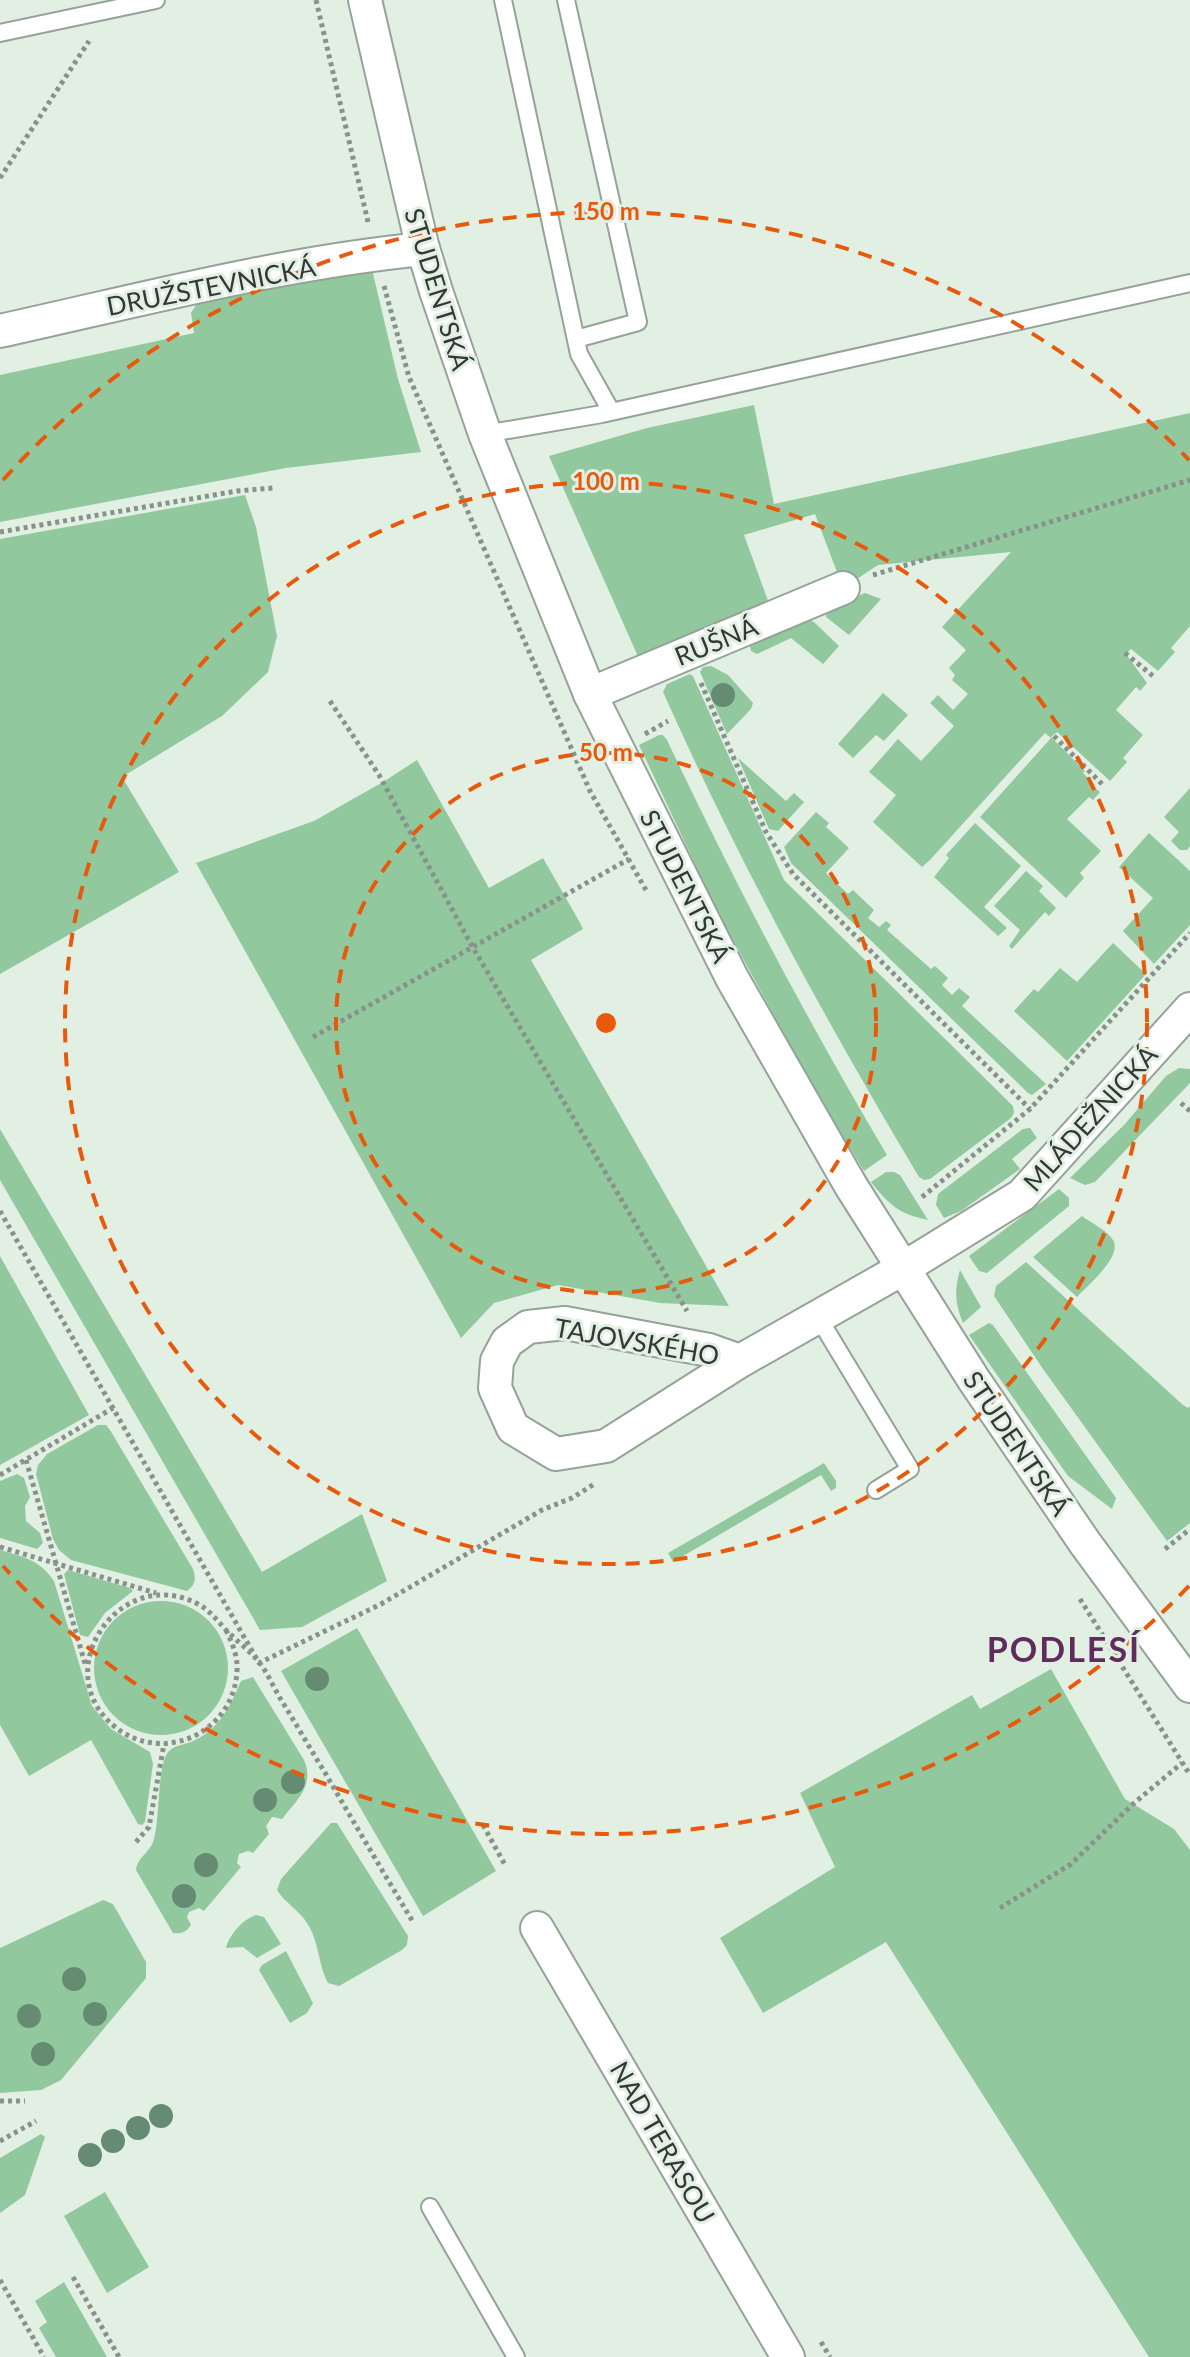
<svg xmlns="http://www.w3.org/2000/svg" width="1190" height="2357" font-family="Lato,sans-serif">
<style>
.green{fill:#92c89d}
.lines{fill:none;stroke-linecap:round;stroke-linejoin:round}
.lane-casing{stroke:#95a298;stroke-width:20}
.street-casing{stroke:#95a298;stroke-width:36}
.path{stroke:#89928a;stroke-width:5;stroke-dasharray:4 4;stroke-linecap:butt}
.lane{stroke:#fff;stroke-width:16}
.street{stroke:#fff;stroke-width:32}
.tree{fill:#668b73}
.ring{fill:none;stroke:#e8590c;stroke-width:4;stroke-dasharray:14 10}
.labels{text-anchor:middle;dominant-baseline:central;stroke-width:6;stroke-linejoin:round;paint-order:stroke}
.street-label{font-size:26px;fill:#333834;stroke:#e2f0e4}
.district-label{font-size:34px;font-weight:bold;letter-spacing:2px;fill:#602c5b;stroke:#e2f0e4}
.centre{fill:#e8590c;stroke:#e2f0e4;stroke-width:4}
.ring-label{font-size:24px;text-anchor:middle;font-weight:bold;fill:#e8590c;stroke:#e2f0e4;stroke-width:6;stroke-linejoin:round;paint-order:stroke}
</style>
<rect width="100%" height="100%" fill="#e2f0e4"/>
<g class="green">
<path d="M371,265L398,379L421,452L286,468L0,522V375L194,333L191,313L198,302Z"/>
<path d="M754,405L774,504L1190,413V626L1171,648L1175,652L1158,671L1131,649L1126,654L1147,683L1140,691L1136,687L1116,710L1143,735L1123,758L1127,762L1110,781L1057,732L1051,737L1085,771L1083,773L1091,781L1089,783L1100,792L1093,800L1089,797L1067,819L1101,851L1080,873L1084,878L1066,898L980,817L1051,738L1045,733L930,860L922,867L873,822L896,795L869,772L898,739L921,761L954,726L930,703L938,695L953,710L968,694L952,680L955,675L949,668L966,650L942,627L1011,552L878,565L843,588L815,514L744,535L774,617L644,670L549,456L647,428Z"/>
<path d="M245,495L256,527L277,636L268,672L222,716L122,777L179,872L0,974V539Z"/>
<path d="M865,593L881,599L849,635L826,617L827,610Z"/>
<path d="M806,619L814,622L839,646L823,664L791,638L757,654L751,651L750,646Z"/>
<path d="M711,666L728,675L753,703L751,709L727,734L700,672L703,667Z"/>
<path d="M690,674L693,676L784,880L1013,1106L1014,1113L1011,1118L930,1179L924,1180L919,1177C825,1020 738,860 663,692L667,684Z"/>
<path d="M883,693L908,715L884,741L876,735L853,758L838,744Z"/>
<path d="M659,735H663L667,740C734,882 807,1020 887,1155L864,1171L816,1092L719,915L639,745Z"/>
<path d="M738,758L786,801L794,793L804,802L778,831L769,829Z"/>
<path d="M417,760L489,888L543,858L579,921L583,929L531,960L729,1306L660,1303L558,1285L494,1303L461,1338L196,863L314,821L383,782Z"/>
<path d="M1190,788V846L1187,850H1180L1171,841L1179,832L1164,817Z"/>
<path d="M816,812L829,823L826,827L849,848L826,873L848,894L853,890L874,910L868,918L879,927L886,921L891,925L887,930L931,969L935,966L948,978L942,985L952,995L959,988L970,997L962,1006L1046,1084L1032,1095L1028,1093L791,863L784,847Z"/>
<path d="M975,823L1021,866L984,907L1007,928L998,936L934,877L949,858L946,855Z"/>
<path d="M1149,833L1190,871V925L1154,964L1123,931L1153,898L1119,867Z"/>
<path d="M1026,871L1043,886L1039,891L1056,908L1049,916L1045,912L1012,949L1009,946L1020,930L994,906Z"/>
<path d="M1113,943L1146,974L1067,1061L1014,1011L1034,989L1038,992L1060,968L1077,982Z"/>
<path d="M1179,1068L1190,1069V1083L1095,1182L1085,1185L1070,1178L1124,1125L1166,1076Z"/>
<path d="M1030,1128L1037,1138L1012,1159L1020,1169L961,1211L944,1218L936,1205L938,1194L1023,1129Z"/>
<path d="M0,1129L262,1572L362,1514L387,1581L302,1627L260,1630L0,1180Z"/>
<path d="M886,1172H894L900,1175L928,1220C899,1214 889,1205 871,1182Z"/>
<path d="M1059,1189L1069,1198V1206L987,1273L979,1271L969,1256Z"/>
<path d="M1082,1216C1091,1223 1107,1230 1113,1240C1123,1256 1088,1285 1077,1297L1033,1257Z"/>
<path d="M0,1256L89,1415L0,1465Z"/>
<path d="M1026,1262L1183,1405L1188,1408L1190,1406V1523L1167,1541L1043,1369L994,1296L996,1286Z"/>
<path d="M960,1270L981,1307L963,1323C955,1304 954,1290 960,1270Z"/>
<path d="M989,1323L993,1325L1116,1498L1112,1509L1068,1476L969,1335Z"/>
<path d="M98,1425H106L110,1430L193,1569C196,1579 196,1584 187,1591L71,1560L59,1550L53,1539L36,1474L38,1465L47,1454Z"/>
<path d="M824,1463L836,1481V1488L831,1491L821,1475L673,1562L668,1553Z"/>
<path d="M17,1474L24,1478L30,1497L25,1506L26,1521L40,1533L43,1543L37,1549L0,1538V1481Z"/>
<path d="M0,1550C24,1557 40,1560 54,1581L92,1706L111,1729L150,1752L153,1764L145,1822L142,1825L138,1824L91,1740L29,1776L0,1725Z"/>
<path d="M68,1570L130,1588L133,1591L105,1613L88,1637L80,1635L64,1574Z"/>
<circle cx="161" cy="1668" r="67"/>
<path d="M357,1628L496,1871L423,1916L281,1671Z"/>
<path d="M1051,1669L1125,1799L1174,1829L1190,1850V2357H1149L886,1942L763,2013L720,1938L835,1867L800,1793L972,1695L980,1709Z"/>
<path d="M253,1677L304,1760C315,1785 297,1800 282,1819L272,1817L266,1826L269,1834L253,1853L248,1851L239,1854L237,1863L241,1867L204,1911L199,1908L189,1912L187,1917L191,1925C186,1932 182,1934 173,1933L136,1870C138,1856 151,1852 154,1839C160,1818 157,1767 168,1752C174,1745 183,1745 191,1742C219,1730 230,1707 241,1681Z"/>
<path d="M331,1823H337L408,1936L407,1945L402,1950L339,1986L328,1983C318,1964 319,1941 307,1923C299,1910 284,1902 277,1890L281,1879Z"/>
<path d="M103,1900L113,1904L146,1962V1978L61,2080L41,2090L0,2093V1948Z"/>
<path d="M256,1915L264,1917L281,1944L257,1958L243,1947L226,1948C229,1935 243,1919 256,1915Z"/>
<path d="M286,1951L313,2003L307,2013L290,2023L259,1970L262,1965Z"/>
<path d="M41,2134L45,2137L25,2195L0,2213V2158Z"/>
<path d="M105,2192L149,2267L107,2293L64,2216Z"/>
<path d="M64,2282L107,2357H56L39,2328L47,2322L35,2301Z"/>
</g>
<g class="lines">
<g class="lane-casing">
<g id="lane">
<path d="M503,0L579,354L611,411"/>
<path d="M566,0L638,322L576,339"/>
<path d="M0,33L156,0"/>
<path d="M485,434L602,414L1190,283"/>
<path d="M818,1317L910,1469L876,1490"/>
<path d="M430,2207L516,2357"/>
</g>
</g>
<g class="street-casing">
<g id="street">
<path d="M365,0L422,245L436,291L485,434L590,694L732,978L851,1186L974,1380L1085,1543L1190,1686"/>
<path d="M0,331C140,300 280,263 423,249"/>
<path d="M590,694L843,588"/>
<path d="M740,1361L709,1350L565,1323L528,1327L507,1342L497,1361L495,1388L513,1428L556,1454L606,1446L740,1361L902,1269L1022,1195L1190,1009"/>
<path d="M537,1928L788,2357"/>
</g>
</g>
<g class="path">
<path d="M316,0L368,222"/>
<path d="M0,178L89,41"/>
<path d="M384,286L409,377L590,791L647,892"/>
<path d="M0,532L237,491L273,488"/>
<path d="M873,575L1190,480"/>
<path d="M1125,653L1153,676"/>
<path d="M701,683L766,832L793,874L1030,1109"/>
<path d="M330,701L379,775L472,946L687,1311"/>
<path d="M645,734L668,721"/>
<path d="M1054,736L1105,787"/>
<path d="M313,1037L629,859"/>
<path d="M1181,1103L1190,1111"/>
<path d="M922,1197L1030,1109L1190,933"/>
<path d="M0,1211L259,1663L381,1604L542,1510L572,1498L596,1483"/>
<path d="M26,1460L86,1667"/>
<path d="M0,1475L113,1408"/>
<path d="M0,1547L156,1593"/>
<path d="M1165,1549L1190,1529"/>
<path d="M1080,1599L1190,1775"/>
<path d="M226,1630C232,1643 238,1656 237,1671C234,1733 162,1766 114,1726C47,1671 120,1563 198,1604C211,1611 218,1622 228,1632C238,1642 250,1651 259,1662C267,1672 273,1686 280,1698C295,1722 309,1747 324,1771C353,1821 383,1872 413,1922"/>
<path d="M483,1825L505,1865"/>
<path d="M136,1842L149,1827L164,1744"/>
<path d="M1000,1908L1071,1864L1133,1804L1182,1763"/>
<path d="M0,2101H25"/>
<path d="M0,2141L36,2121"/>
<path d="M73,2277L119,2357"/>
<path d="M0,2280L44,2357"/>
<path d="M821,2342L830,2357"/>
</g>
<use href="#lane" class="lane"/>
<use href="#street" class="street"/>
</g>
<g class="tree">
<circle cx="723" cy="695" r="12"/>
<circle cx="317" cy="1679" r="12"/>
<circle cx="293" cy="1782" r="12"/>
<circle cx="265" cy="1800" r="12"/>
<circle cx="206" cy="1865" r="12"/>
<circle cx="184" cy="1896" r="12"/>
<circle cx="74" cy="1979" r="12"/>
<circle cx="95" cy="2014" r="12"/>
<circle cx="29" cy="2016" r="12"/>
<circle cx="43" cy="2054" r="12"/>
<circle cx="161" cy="2116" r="12"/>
<circle cx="138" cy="2128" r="12"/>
<circle cx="113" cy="2141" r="12"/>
<circle cx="90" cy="2155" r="12"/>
</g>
<g class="ring">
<circle cx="606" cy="1023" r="270"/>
<circle cx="606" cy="1023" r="541"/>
<path d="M1189 1586A811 811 0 0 1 3 1566M3 480A811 811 0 0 1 1189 460"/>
</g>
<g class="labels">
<g class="street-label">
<text transform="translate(211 286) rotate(-11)">DRUŽSTEVNICKÁ</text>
<text transform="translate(438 289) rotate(73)">STUDENTSKÁ</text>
<text transform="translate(716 641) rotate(-22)">RUŠNÁ</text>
<text transform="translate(686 886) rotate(63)">STUDENTSKÁ</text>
<text transform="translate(1090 1118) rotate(-48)">MLÁDEŽNICKÁ</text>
<text transform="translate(637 1341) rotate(10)">TAJOVSKÉHO</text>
<text transform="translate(1017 1443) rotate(56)">STUDENTSKÁ</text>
<text transform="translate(663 2142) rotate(60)">NAD TERASOU</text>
</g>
<g class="district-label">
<text x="1064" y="1648">PODLESÍ</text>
</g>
</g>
<circle cx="606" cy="1023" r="12" class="centre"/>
<g class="ring-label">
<text x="606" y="220">150 m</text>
<text x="606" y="490">100 m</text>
<text x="606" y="761">50 m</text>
</g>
</svg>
